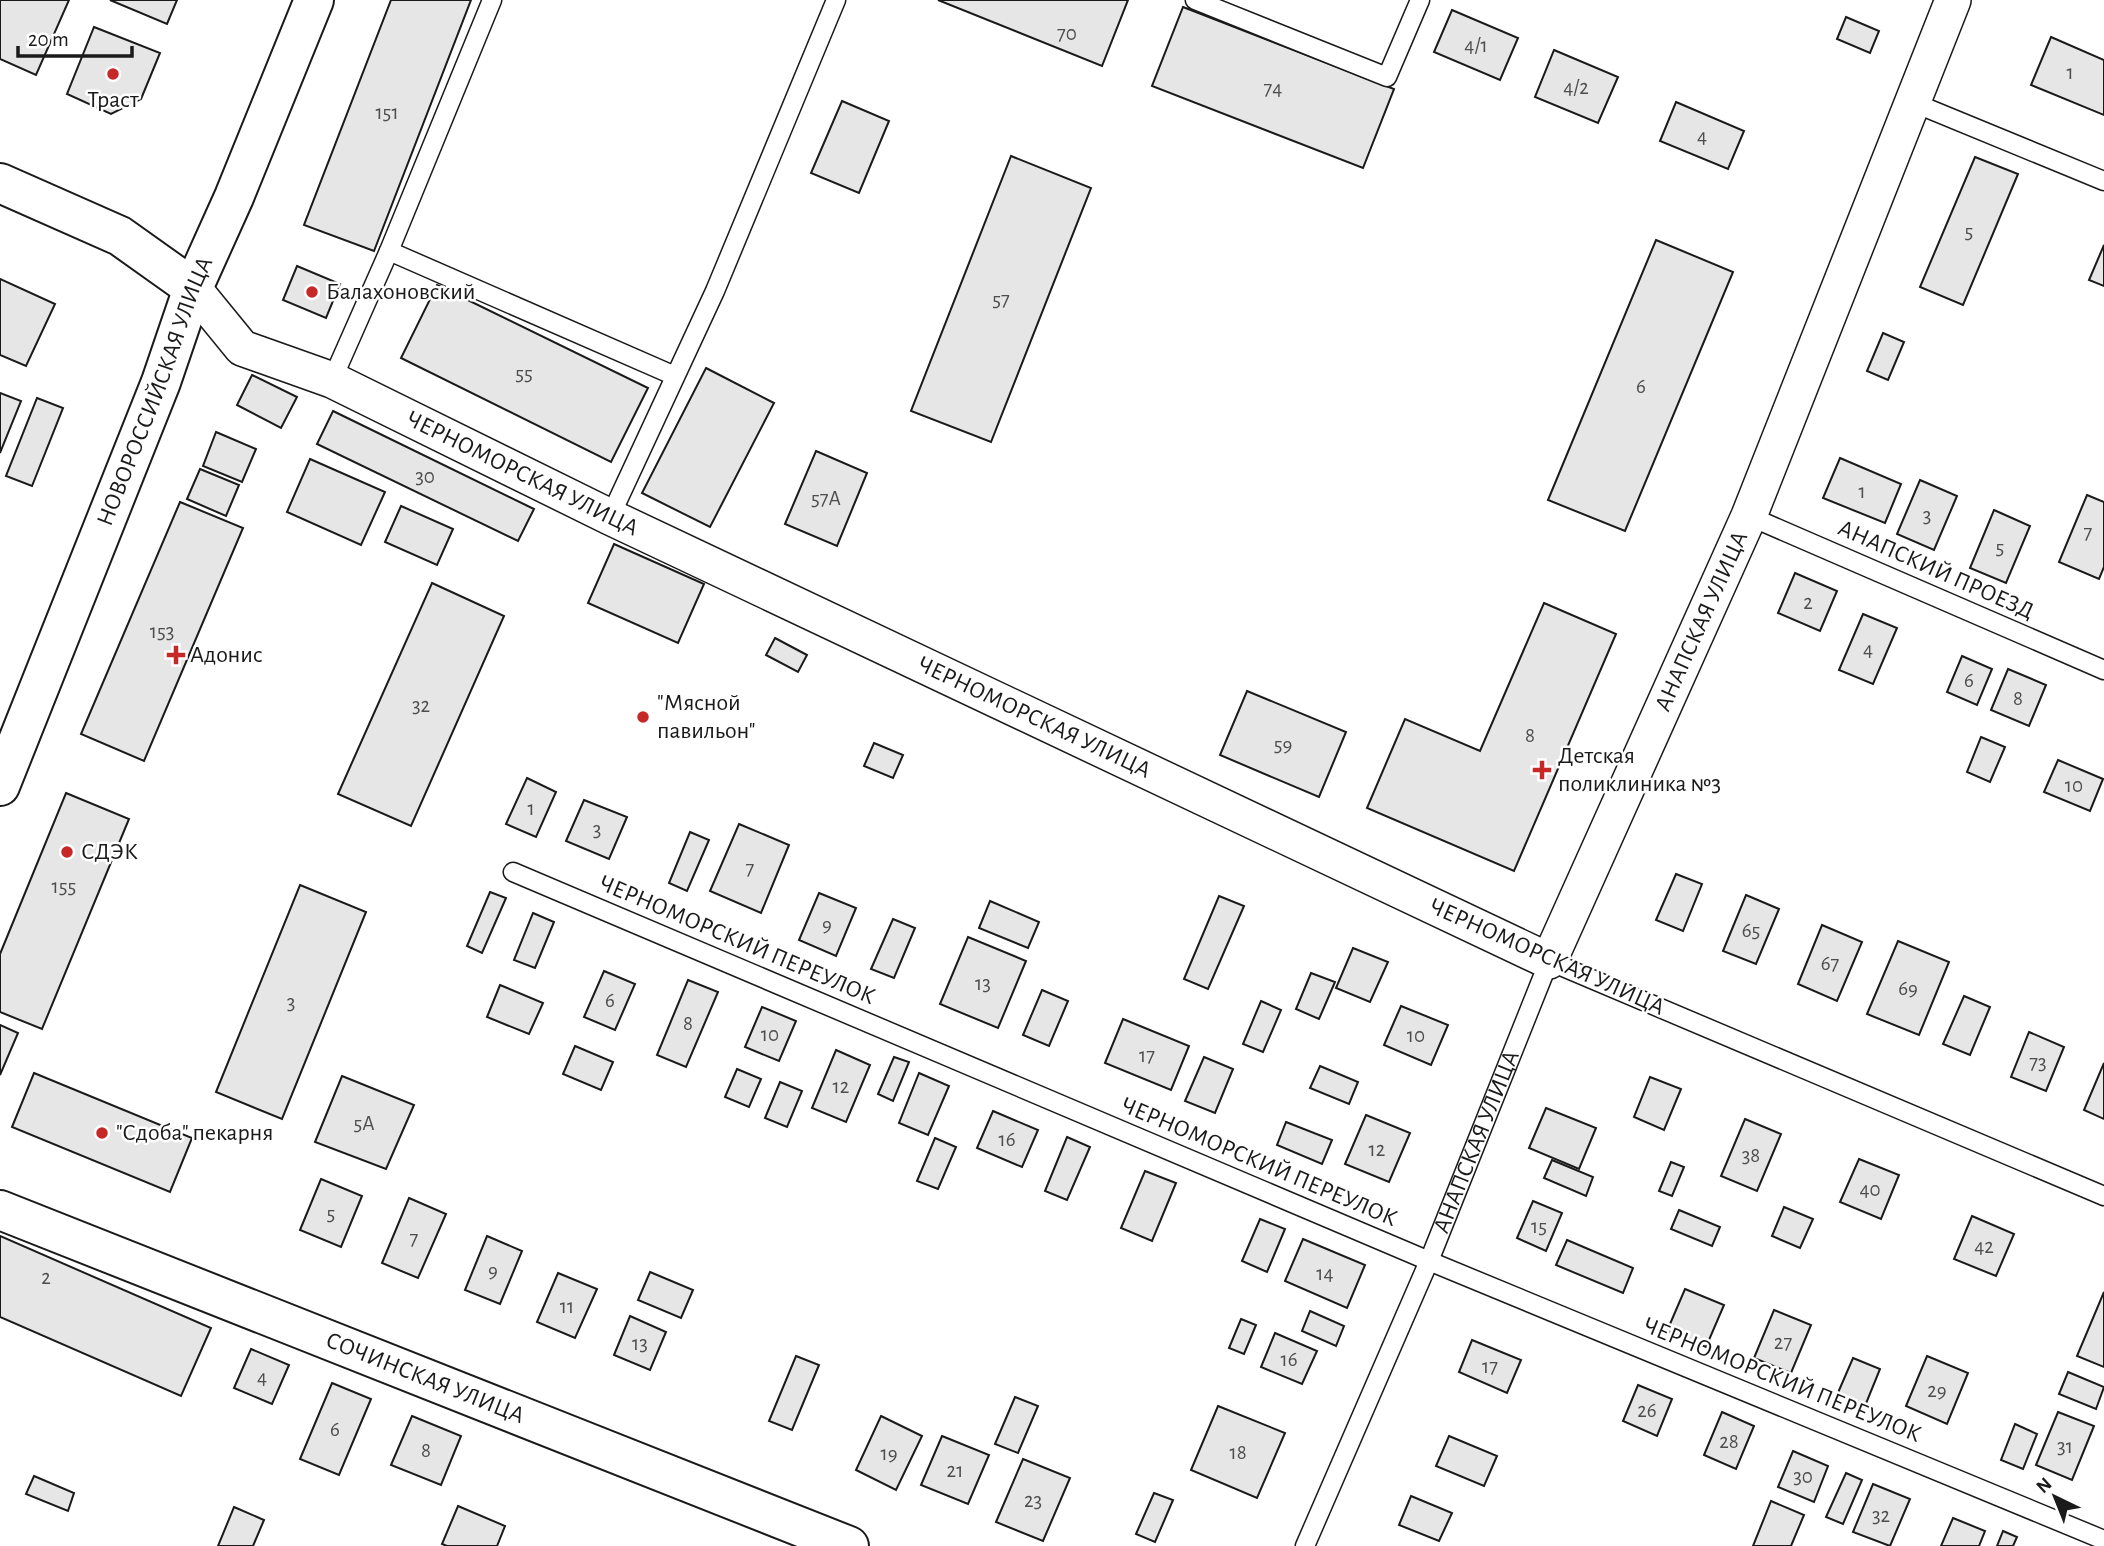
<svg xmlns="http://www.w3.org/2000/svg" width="2104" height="1546" font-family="'Alegreya Sans',sans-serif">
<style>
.building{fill:#e6e6e6;stroke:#1a1a1a;stroke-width:2}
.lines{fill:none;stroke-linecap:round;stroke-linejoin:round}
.lane-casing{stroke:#1a1a1a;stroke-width:21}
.street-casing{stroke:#1a1a1a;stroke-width:38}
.secondary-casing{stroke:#1a1a1a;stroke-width:42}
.primary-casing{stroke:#1a1a1a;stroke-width:42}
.lane{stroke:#fff;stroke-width:18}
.street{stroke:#fff;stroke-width:35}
.secondary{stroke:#fff;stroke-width:38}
.primary{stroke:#fff;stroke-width:38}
.poi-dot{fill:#c62828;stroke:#fff;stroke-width:2.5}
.labels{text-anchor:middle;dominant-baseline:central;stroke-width:5;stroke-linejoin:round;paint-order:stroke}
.number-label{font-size:21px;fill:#4d4d4d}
.poi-label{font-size:24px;fill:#1a1a1a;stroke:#fff;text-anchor:start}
.street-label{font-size:24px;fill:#1a1a1a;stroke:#fff}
</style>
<rect width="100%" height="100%" fill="#fff"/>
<g class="building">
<path d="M0,0H69L36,75L0,59Z"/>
<path d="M110,0H177L167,24Z"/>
<path d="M391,0H471L374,251L304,225Z"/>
<path d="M938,0H1128L1102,66Z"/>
<path d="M1183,7L1394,89L1363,168L1152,86Z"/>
<path d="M1452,10L1518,38L1500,80L1434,52Z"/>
<path d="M1846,17L1879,31L1870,53L1837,39Z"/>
<path d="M94,27L160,53L141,99L111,114L67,94Z"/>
<path d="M2051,37L2104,60V115L2031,85Z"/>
<path d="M1554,50L1618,77L1598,123L1535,97Z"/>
<path d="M842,101L889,121L859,193L811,173Z"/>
<path d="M1676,102L1744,131L1728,169L1660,141Z"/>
<path d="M1011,156L1091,188L991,442L911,411Z"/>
<path d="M1975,157L2018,174L1963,305L1920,287Z"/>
<path d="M1656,240L1733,272L1625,531L1548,500Z"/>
<path d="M2104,245V286L2089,280Z"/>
<path d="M297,266L340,284L326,318L283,300Z"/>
<path d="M0,279L55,304L26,366L0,355Z"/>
<path d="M437,285L648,388L611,462L401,358Z"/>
<path d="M1883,333L1904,342L1888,380L1867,371Z"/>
<path d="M706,368L774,403L710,527L642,493Z"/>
<path d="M252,375L297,397L281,428L237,405Z"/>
<path d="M0,393L21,401L0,453Z"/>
<path d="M37,398L63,408L32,486L6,476Z"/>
<path d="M333,411L534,509L518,541L317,444Z"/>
<path d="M216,432L256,449L242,482L203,466Z"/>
<path d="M816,451L867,473L837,546L785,524Z"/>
<path d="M1840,458L1901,484L1885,523L1823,498Z"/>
<path d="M310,459L385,492L361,545L287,512Z"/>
<path d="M200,469L239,485L226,516L187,499Z"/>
<path d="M1920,480L1957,496L1934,550L1897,534Z"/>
<path d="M2087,495L2104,502V567L2099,579L2059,562Z"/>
<path d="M180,502L243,528L144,761L81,734Z"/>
<path d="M401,506L453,529L437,565L385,542Z"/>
<path d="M1994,510L2030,526L2006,583L1970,568Z"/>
<path d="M614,544L704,584L678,643L588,603Z"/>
<path d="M1795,573L1837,591L1820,631L1778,613Z"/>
<path d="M432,583L504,616L411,826L338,794Z"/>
<path d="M1544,603L1616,634L1514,871L1367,808L1405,719L1480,751Z"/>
<path d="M1863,614L1897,628L1873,684L1839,670Z"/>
<path d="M775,638L807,655L798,672L766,655Z"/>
<path d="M1962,656L1992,669L1977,705L1947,692Z"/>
<path d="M2008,669L2046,685L2029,726L1991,710Z"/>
<path d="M1247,691L1346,732L1319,797L1220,755Z"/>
<path d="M1981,737L2005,747L1990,782L1967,772Z"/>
<path d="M874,743L903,755L893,778L864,766Z"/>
<path d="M2058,760L2103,779L2090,811L2044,792Z"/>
<path d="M527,778L556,792L536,837L506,824Z"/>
<path d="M66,793L129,819L42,1029L0,1012V954Z"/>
<path d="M584,800L627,817L609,859L566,841Z"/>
<path d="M739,824L789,845L761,913L710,891Z"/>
<path d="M690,832L709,840L687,891L669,883Z"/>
<path d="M1676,874L1702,884L1683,931L1656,920Z"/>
<path d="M300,885L366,912L282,1119L216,1092Z"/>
<path d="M490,892L506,898L482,953L467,946Z"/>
<path d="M819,893L856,908L836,956L799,940Z"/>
<path d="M1746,895L1779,909L1756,964L1723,951Z"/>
<path d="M1219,896L1244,906L1208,989L1184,979Z"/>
<path d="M990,901L1039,922L1028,948L979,928Z"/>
<path d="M533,913L554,922L535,968L514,960Z"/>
<path d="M893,919L915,928L894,978L871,969Z"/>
<path d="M1822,925L1862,942L1837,1001L1798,984Z"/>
<path d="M968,937L1026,961L998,1028L940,1004Z"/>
<path d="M1898,941L1949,962L1919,1035L1867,1014Z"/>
<path d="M1353,948L1388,962L1370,1002L1336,988Z"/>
<path d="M604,971L635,984L615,1030L584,1017Z"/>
<path d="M1311,973L1335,982L1319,1019L1296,1009Z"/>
<path d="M688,980L718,992L686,1067L657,1055Z"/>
<path d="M500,985L543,1003L529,1034L487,1017Z"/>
<path d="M1042,990L1068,1001L1049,1046L1023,1035Z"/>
<path d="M1964,996L1990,1007L1970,1055L1943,1044Z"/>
<path d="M1261,1001L1281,1010L1263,1052L1243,1044Z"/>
<path d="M1401,1006L1448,1025L1431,1065L1384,1045Z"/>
<path d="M762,1007L796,1021L779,1061L745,1047Z"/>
<path d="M1123,1019L1189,1046L1171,1090L1105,1063Z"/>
<path d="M0,1025L18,1033L0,1075Z"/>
<path d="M2029,1032L2064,1047L2046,1091L2011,1077Z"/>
<path d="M575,1046L613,1062L601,1090L563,1074Z"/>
<path d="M836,1050L870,1065L846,1122L812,1108Z"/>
<path d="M894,1057L909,1062L893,1101L878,1094Z"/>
<path d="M1204,1057L1233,1069L1215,1113L1185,1101Z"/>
<path d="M2104,1063V1119L2084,1110Z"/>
<path d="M1320,1066L1358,1082L1349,1104L1310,1088Z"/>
<path d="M737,1069L761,1079L749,1107L725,1097Z"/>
<path d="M34,1073L192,1138L170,1192L12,1127Z"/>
<path d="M919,1073L949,1086L928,1135L899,1123Z"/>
<path d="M342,1076L414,1105L386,1169L315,1142Z"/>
<path d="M1650,1077L1681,1089L1664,1130L1634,1117Z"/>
<path d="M780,1082L802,1091L787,1127L765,1118Z"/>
<path d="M1546,1108L1596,1128L1579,1169L1529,1148Z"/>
<path d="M993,1111L1038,1130L1022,1167L977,1148Z"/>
<path d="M1366,1115L1410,1133L1389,1182L1345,1164Z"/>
<path d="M1745,1119L1781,1134L1757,1191L1721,1176Z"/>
<path d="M1286,1122L1332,1140L1322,1164L1277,1145Z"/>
<path d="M1067,1137L1090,1147L1067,1200L1045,1191Z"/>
<path d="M935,1138L956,1147L938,1189L917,1181Z"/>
<path d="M1859,1159L1899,1175L1881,1219L1840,1202Z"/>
<path d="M1552,1160L1593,1177L1586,1196L1544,1178Z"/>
<path d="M1671,1162L1684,1167L1672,1196L1659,1191Z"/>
<path d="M1145,1171L1176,1183L1152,1241L1121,1228Z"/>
<path d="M321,1179L362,1196L341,1247L300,1230Z"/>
<path d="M409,1198L446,1214L418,1278L382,1263Z"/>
<path d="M1533,1201L1562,1213L1546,1251L1517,1238Z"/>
<path d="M1784,1207L1813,1219L1800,1248L1772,1236Z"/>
<path d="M1679,1210L1720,1227L1712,1246L1671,1229Z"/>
<path d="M1972,1216L2014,1234L1996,1276L1954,1259Z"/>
<path d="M1260,1219L1285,1229L1267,1272L1242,1261Z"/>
<path d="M0,1236L211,1328L181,1396L0,1317Z"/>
<path d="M487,1236L522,1251L500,1304L465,1290Z"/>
<path d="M1303,1239L1365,1265L1347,1308L1285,1281Z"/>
<path d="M1567,1240L1633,1268L1623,1293L1556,1265Z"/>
<path d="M650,1272L693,1290L681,1318L638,1300Z"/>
<path d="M558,1273L597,1289L575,1338L537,1322Z"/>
<path d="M1685,1289L1724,1305L1706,1347L1667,1331Z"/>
<path d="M2104,1292V1367L2077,1356Z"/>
<path d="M1774,1310L1811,1325L1791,1373L1754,1358Z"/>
<path d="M1310,1311L1344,1326L1336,1346L1302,1331Z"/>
<path d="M630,1316L666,1332L650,1370L614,1355Z"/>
<path d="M1241,1319L1256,1325L1244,1354L1229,1348Z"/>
<path d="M1275,1333L1317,1351L1302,1384L1261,1367Z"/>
<path d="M1472,1340L1521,1360L1507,1393L1459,1372Z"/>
<path d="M251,1349L289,1365L272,1404L234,1388Z"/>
<path d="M796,1356L819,1365L792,1430L769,1421Z"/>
<path d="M1927,1356L1968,1373L1947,1424L1906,1406Z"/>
<path d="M1853,1358L1880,1369L1865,1406L1837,1395Z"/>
<path d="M2068,1372L2104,1387L2096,1409L2059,1394Z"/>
<path d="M332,1383L371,1399L339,1475L300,1459Z"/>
<path d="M1638,1385L1672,1399L1657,1436L1623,1421Z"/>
<path d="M1015,1397L1038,1406L1018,1453L995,1444Z"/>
<path d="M1218,1406L1285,1433L1257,1498L1191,1470Z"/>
<path d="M1722,1412L1754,1426L1736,1469L1704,1455Z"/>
<path d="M2058,1412L2094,1426L2072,1480L2036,1465Z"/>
<path d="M412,1416L461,1436L441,1485L391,1465Z"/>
<path d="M881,1416L922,1436L896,1490L856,1470Z"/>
<path d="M2015,1424L2037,1434L2023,1469L2001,1460Z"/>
<path d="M942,1436L989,1455L968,1504L921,1485Z"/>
<path d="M1449,1436L1497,1456L1484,1486L1436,1466Z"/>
<path d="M1793,1451L1828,1466L1814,1502L1778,1487Z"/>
<path d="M1023,1459L1070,1478L1043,1541L996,1522Z"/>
<path d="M1846,1473L1862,1480L1843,1524L1826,1517Z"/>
<path d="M34,1476L74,1493L68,1511L26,1494Z"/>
<path d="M1873,1484L1910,1499L1890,1546L1853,1532Z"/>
<path d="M1154,1493L1173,1500L1155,1542L1136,1534Z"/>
<path d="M1411,1496L1452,1513L1439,1541L1399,1525Z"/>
<path d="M1771,1501L1804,1515L1791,1546H1753Z"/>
<path d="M458,1506L505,1526L497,1546H447L442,1544Z"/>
<path d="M234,1507L264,1520L253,1546H218Z"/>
<path d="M1953,1518L1985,1531L1979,1546H1941Z"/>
<path d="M2003,1531L2017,1537L2013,1546H1997Z"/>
</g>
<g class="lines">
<g class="lane-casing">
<g id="lane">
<path d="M1195,0L1387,77L1420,0"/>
<path d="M1912,102L2104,181"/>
<path d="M389,251L675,376"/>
<path d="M332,380L389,251L492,0"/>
<path d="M1749,516L2104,670"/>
<path d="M610,517L715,291L836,0"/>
<path d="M513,872L1429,1261L2104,1540"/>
<path id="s1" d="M1305,1546L1429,1261L1549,961L2104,1196"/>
</g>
</g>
<g class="street-casing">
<g id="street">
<path id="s2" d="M193,288L242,348L332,380L610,517L1549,961L1749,516L1953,0"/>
</g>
</g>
<g class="secondary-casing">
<g id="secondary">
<path d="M0,183L120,236L193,288"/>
<path id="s3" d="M0,1210L849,1546"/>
</g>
</g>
<g class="primary-casing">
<g id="primary">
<path id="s4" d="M0,786L161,382L193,288L234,197L314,0"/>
</g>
</g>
<use href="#lane" class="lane"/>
<use href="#street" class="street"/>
<use href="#secondary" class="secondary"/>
<use href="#primary" class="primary"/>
</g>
<g class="poi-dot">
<circle cx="113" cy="74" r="7"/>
<circle cx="312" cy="292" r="7"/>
<path d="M172.5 644.5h7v7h7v7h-7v7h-7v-7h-7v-7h7z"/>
<circle cx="643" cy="717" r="7"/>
<path d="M1538.5 759.5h7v7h7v7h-7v7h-7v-7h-7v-7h7z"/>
<circle cx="67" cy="852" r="7"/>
<circle cx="102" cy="1133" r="7"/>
</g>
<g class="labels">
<g class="number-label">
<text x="1067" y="33">70</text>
<text x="1476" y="45">4/1</text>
<text x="2070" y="72">1</text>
<text x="1576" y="87">4/2</text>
<text x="1273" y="88">74</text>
<text x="387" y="112">151</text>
<text x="1702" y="136">4</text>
<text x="1969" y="231">5</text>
<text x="1001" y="299">57</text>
<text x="524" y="373">55</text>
<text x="1641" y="386">6</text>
<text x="425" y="476">30</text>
<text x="1862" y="491">1</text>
<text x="826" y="498">57А</text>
<text x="1927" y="515">3</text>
<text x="2088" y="532">7</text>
<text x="2000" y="547">5</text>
<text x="1808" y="602">2</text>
<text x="162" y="631">153</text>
<text x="1868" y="649">4</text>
<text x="1969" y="680">6</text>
<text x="2018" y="698">8</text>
<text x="421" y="705">32</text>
<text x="1530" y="735">8</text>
<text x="1283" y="744">59</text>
<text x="2074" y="785">10</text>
<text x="531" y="808">1</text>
<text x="597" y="829">3</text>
<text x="750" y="868">7</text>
<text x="64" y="886">155</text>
<text x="827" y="924">9</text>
<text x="1751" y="930">65</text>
<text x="1830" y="963">67</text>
<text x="983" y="983">13</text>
<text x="1908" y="988">69</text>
<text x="610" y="1000">6</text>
<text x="291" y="1002">3</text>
<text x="688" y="1023">8</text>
<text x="770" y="1034">10</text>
<text x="1416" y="1035">10</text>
<text x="1147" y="1055">17</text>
<text x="2038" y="1062">73</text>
<text x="841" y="1086">12</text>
<text x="364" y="1123">5А</text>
<text x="1007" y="1139">16</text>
<text x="1377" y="1149">12</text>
<text x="1751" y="1155">38</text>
<text x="1870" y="1189">40</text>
<text x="331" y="1213">5</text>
<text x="1539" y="1226">15</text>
<text x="414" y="1238">7</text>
<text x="1984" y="1246">42</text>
<text x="493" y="1270">9</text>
<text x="1325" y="1273">14</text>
<text x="46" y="1277">2</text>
<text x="567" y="1306">11</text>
<text x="1783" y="1342">27</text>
<text x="640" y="1343">13</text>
<text x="1289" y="1359">16</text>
<text x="1490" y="1366">17</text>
<text x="262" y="1377">4</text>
<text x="1937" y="1390">29</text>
<text x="1647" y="1410">26</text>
<text x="335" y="1429">6</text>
<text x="1729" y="1441">28</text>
<text x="2065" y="1446">31</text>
<text x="426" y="1450">8</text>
<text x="1238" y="1452">18</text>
<text x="889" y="1453">19</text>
<text x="955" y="1470">21</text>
<text x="1803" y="1476">30</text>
<text x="1033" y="1500">23</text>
<text x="1881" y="1515">32</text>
</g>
<g class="poi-label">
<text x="113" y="100" text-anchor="middle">Траст</text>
<text x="326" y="292">Балахоновский</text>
<text x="190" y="655">Адонис</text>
<text x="657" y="703">"Мясной<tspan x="657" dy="28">павильон"</tspan></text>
<text x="1558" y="756">Детская<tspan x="1558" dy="28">поликлиника №3</tspan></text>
<text x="81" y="852">СДЭК</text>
<text x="116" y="1133">"Сдоба" пекарня</text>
</g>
<g class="street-label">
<text stroke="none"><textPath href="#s4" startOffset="424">НОВОРОССИЙСКАЯ УЛИЦА</textPath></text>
<text stroke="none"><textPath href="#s2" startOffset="385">ЧЕРНОМОРСКАЯ УЛИЦА</textPath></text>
<text transform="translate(1936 570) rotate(24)">АНАПСКИЙ ПРОЕЗД</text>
<text stroke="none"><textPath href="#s2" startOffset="1894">АНАПСКАЯ УЛИЦА</textPath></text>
<text stroke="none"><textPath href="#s2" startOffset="952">ЧЕРНОМОРСКАЯ УЛИЦА</textPath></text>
<text transform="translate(737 940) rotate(23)">ЧЕРНОМОРСКИЙ ПЕРЕУЛОК</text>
<text transform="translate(1547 957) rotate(24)">ЧЕРНОМОРСКАЯ УЛИЦА</text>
<text stroke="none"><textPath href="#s1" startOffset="439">АНАПСКАЯ УЛИЦА</textPath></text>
<text transform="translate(1259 1162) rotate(23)">ЧЕРНОМОРСКИЙ ПЕРЕУЛОК</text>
<text stroke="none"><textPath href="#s3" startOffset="457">СОЧИНСКАЯ УЛИЦА</textPath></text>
<text transform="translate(1782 1380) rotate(22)">ЧЕРНОМОРСКИЙ ПЕРЕУЛОК</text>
</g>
</g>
<g transform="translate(2055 1497) rotate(317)" stroke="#ffffff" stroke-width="5" paint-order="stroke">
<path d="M0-5L12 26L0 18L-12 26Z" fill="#1a1a1a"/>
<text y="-10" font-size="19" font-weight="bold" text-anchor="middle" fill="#1a1a1a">N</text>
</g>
<path d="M18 46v10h114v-10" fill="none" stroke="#1a1a1a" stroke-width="3.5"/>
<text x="28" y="46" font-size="21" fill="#1a1a1a" stroke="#ffffff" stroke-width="5" paint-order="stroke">20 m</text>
</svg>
